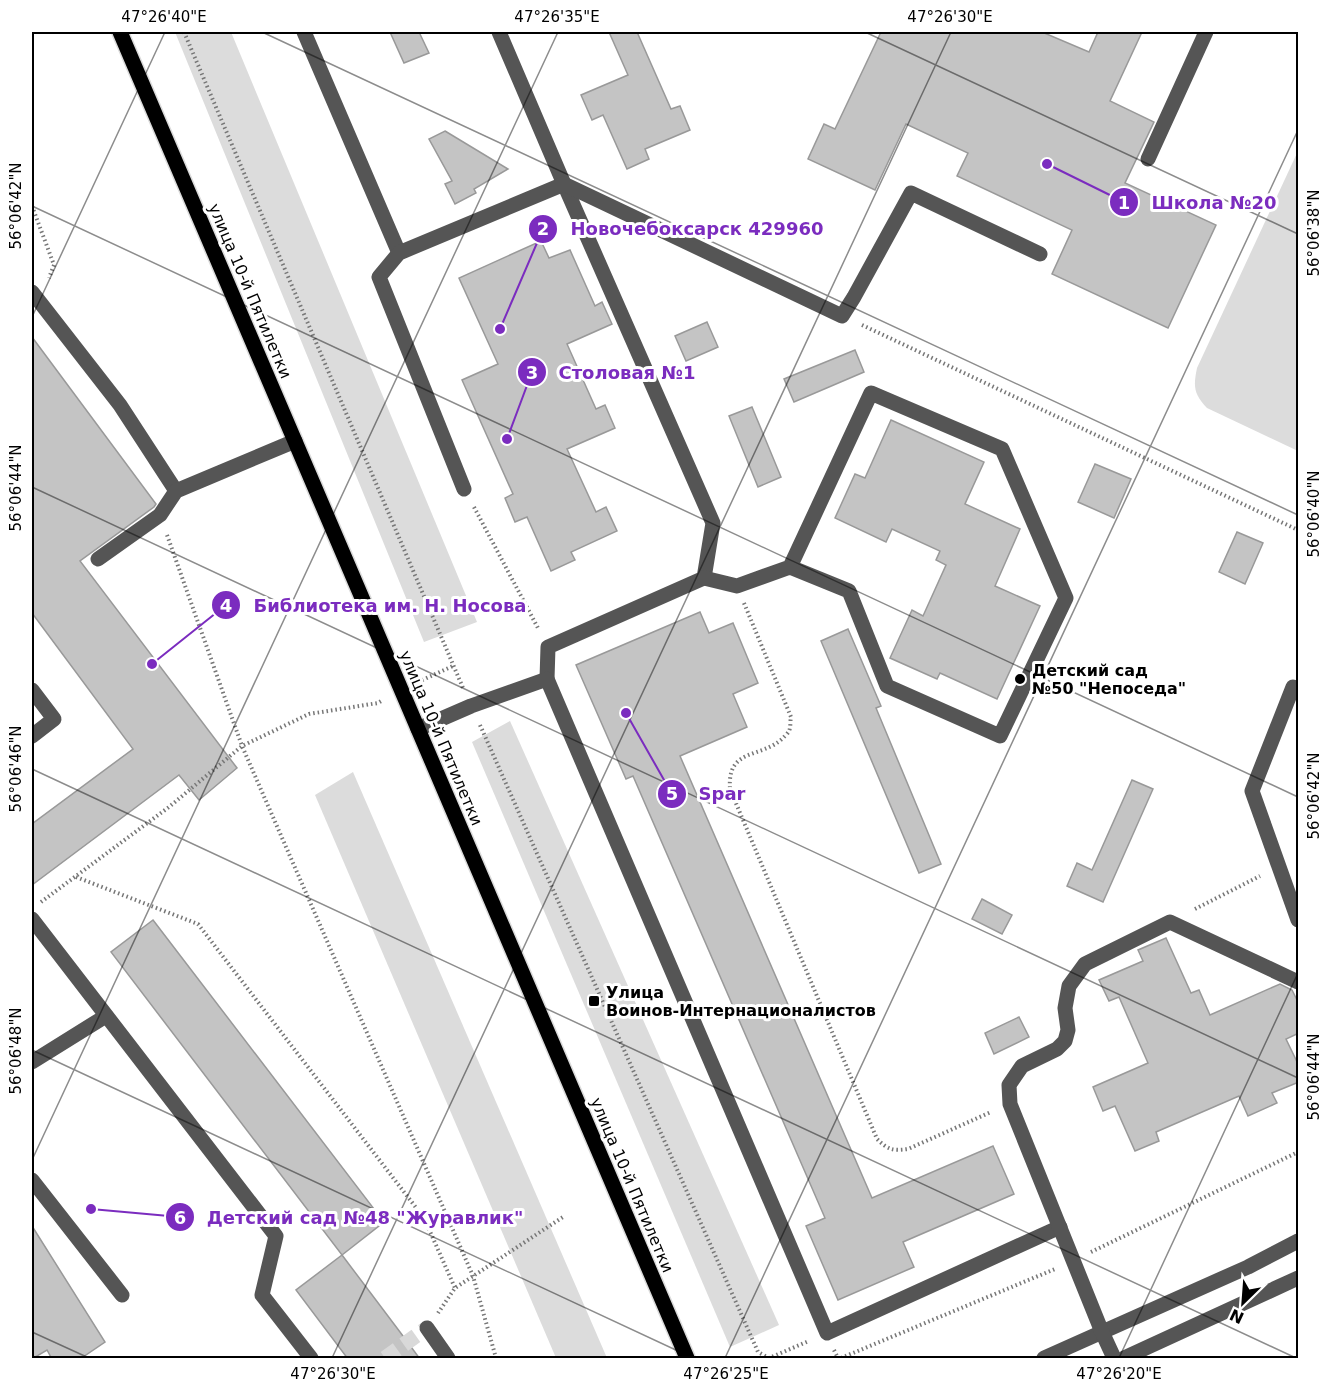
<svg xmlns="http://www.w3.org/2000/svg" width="1330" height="1390" font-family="'DejaVu Sans',sans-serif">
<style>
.green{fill:#dcdcdc}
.building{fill:#c4c4c4;stroke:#999;stroke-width:1.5}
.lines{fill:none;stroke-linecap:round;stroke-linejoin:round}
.minor-tunnel{stroke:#d9d9d9;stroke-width:15;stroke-dasharray:15 8;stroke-linecap:butt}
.major-casing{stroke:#dbdbdb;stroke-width:18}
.path{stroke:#777;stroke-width:4;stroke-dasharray:1.5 3;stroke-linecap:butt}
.minor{stroke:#555;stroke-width:15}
.major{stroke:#000;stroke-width:15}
.ticks{fill:none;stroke:#000;stroke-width:1.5;stroke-opacity:0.45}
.poi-dot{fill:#000;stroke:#fff;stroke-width:2}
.labels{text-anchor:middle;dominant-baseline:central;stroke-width:6;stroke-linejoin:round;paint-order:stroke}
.street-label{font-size:16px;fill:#000;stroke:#fff}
.poi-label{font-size:16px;font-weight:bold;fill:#000;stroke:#fff;text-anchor:start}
.leader{fill:none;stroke:#7b2cbf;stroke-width:2}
.callout-dot{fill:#7b2cbf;stroke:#fff;stroke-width:2}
.mark-label{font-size:18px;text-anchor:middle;font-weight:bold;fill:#fff}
.callout-label{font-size:18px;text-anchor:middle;font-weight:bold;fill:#7b2cbf;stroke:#fff;stroke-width:6;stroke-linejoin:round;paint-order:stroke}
.neatline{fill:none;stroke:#000;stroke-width:2}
.ticks-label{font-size:15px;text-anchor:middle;fill:#000}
</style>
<rect width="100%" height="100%" fill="#fff"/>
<g class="green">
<path d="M175,32H231L477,622L424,642Z"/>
<path d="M1298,151V451L1207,408C1194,394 1193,387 1197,368Z"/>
<path d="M510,721L779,1325L730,1347L472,742Z"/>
<path d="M353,772L607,1358H556L315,795Z"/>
</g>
<g class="building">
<path d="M390,32H419L429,53L404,63Z"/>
<path d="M609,32H637L671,109L680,106L690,130L645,149L649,159L627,169L603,115L592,120L581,95L628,75Z"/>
<path d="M881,32H1042L1089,52L1098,32H1142L1110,101L1154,122L1125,183L1216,225L1168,328L1052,274L1072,230L957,176L968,153L906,124L875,190L808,159L824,124L835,129Z"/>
<path d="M445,131L508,169L474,189L476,193L455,204L445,184L452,181L429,139Z"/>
<path d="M541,241L549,258L570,250L595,306L602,302L612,324L567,344L596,409L605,405L615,428L567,449L596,512L606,507L617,531L571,552L575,560L551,571L527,517L515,522L505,498L513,494L462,380L498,364L459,278Z"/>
<path d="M707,322L718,347L686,361L675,336Z"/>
<path d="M32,337L156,504L154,507L80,561L237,768L199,800L179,775L32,885V824L133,749L32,613Z"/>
<path d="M855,350L864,372L794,402L784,379Z"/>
<path d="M752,407L781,477L758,487L729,416Z"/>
<path d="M891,420L984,462L965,504L1020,529L995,586L1040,606L997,699L940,673L937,679L890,658L912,610L923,616L946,565L936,560L940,551L892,529L886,542L835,518L855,474L865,478Z"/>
<path d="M1095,464L1131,479L1114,518L1078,502Z"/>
<path d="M1237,532L1263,543L1245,584L1219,572Z"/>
<path d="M700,612L709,633L733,623L758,683L733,694L747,727L680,756L872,1198L993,1146L1014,1194L903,1242L914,1267L838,1300L806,1226L825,1218L633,776L626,779L576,665Z"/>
<path d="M848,629L881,706L876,708L941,864L919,873L821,641Z"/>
<path d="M1132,780L1153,789L1103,902L1067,886L1077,863L1092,870Z"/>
<path d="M982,899L1012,915L1002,934L972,919Z"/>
<path d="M153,920L384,1222L342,1255L111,952Z"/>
<path d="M1166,938L1191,993L1199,990L1210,1015L1280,984L1292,990L1299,1004V1033L1286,1039L1299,1066V1082L1272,1093L1277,1103L1248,1116L1239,1096L1156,1132L1159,1141L1135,1151L1115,1106L1103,1111L1093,1087L1148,1063L1119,997L1109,1001L1099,980L1143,961L1138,950Z"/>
<path d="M1019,1017L1029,1037L994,1054L985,1033Z"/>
<path d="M32,1226L105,1342L80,1359H52L47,1350L32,1359Z"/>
<path d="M342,1255L400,1332L420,1359H348L296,1290Z"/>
</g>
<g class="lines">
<path class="minor-tunnel" d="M385,1358L427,1328"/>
<g class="major-casing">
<path id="major" d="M120,32L687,1358"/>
</g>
<g class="path">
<path d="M184,32L463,688"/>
<path d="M32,206L54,265L49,278"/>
<path d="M862,325L1298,530"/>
<path d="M474,507L539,630"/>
<path d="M167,535L242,746L473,1276L496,1358"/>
<path d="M744,603L791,717C790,721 791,727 789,731C788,733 785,736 783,738C761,759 727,747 730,789L877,1139C888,1150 893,1151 908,1149L991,1112"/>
<path d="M418,682L453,666"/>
<path d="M480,725L758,1352L769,1358L809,1341"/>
<path d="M76,877L198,924L424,1218L455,1288"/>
<path d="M41,902L169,807L242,746L309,714L378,703L383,700"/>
<path d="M1195,909L1260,876"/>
<path d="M1091,1252L1298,1152"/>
<path d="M438,1313L455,1288L563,1217"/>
<path d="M834,1350L838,1358"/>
<path d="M841,1358L1055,1269"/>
</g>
<g class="minor">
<path d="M304,32L399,253"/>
<path d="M499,32L564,184L713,523L704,578L548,647L547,679"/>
<path d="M1148,159L1206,32"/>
<path d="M32,292L120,405L176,491"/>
<path d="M464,489L379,277L399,253L564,184L842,316L854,297L911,193L1040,254"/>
<path d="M98,559L160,515L176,491L295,441"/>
<path d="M704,578L737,586L790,567L871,393L1002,449L1066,598L1000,736L887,686L849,591L790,567"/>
<path d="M1293,687L1252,791L1298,920"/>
<path d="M32,690L54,719L32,736"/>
<path d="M418,729L471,706L547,679L827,1333L1060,1227"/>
<path d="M32,919L276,1236L262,1295L311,1358"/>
<path d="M32,1062L106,1016"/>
<path d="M32,1180L122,1295"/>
<path d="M427,1328L448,1358"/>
<path d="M1044,1358L1248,1267L1298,1241"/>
<path d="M1114,1358L1102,1332L1010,1104L1009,1085L1022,1066L1057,1049L1065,1041L1068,1030L1065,1008L1069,986L1085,964L1170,922L1298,982"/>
<path d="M1124,1358L1298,1278"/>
</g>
<use href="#major" class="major"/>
</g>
<path class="ticks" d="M262,32L1298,515M865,32L1298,234M32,206L1298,797M32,317L165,32M32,487L1298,1078M32,769L1296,1358M32,1050L693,1358M32,1160L558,32M32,1332L89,1358M332,1358L951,32M725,1358L1298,130M1119,1358L1298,973"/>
<g class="poi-dot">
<circle cx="1020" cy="679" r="6"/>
<rect x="588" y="995" width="12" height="12" rx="3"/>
</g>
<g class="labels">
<g class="street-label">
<text transform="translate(250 291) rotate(67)">улица 10-й Пятилетки</text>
<text transform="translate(441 738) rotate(67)">улица 10-й Пятилетки</text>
<text transform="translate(632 1185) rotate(67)">улица 10-й Пятилетки</text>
</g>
<g class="poi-label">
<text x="1032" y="670">Детский сад<tspan x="1032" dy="18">№50 "Непоседа"</tspan></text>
<text x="606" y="992">Улица<tspan x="606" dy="18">Воинов-Интернационалистов</tspan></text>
</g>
</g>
<path class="leader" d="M1047 164L1124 202M500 329L543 229M507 439L532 372M152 664L226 605M626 713L672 794M91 1209L180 1217"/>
<g class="callout-dot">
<circle cx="1047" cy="164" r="6"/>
<circle cx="500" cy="329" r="6"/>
<circle cx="507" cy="439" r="6"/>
<circle cx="152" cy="664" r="6"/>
<circle cx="626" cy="713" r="6"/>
<circle cx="91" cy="1209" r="6"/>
<circle cx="1124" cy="202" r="15"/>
<circle cx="543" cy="229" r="15"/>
<circle cx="532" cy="372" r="15"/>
<circle cx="226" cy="605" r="15"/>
<circle cx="672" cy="794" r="15"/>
<circle cx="180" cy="1217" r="15"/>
</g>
<g class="mark-label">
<text x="1124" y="209">1</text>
<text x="543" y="235">2</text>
<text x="532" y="379">3</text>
<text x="226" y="612">4</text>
<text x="672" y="800">5</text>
<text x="180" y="1224">6</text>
</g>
<g class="callout-label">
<text x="1214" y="209">Школа №20</text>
<text x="697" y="235">Новочебоксарск 429960</text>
<text x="627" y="379">Столовая №1</text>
<text x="390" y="612">Библиотека им. Н. Носова</text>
<text x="722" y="800">Spar</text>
<text x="365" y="1224">Детский сад №48 "Журавлик"</text>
</g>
<rect width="1330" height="1390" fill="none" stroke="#ffffff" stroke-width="66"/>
<g transform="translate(1243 1303) rotate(205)" stroke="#ffffff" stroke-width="4.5" paint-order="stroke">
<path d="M0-4.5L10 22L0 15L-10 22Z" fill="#000000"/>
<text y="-9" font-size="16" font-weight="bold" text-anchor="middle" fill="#000000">N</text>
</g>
<rect x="33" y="33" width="1264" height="1324" class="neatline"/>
<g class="ticks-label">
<text x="164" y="22">47°26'40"E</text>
<text x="557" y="22">47°26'35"E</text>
<text x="950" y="22">47°26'30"E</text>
<text transform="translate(16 206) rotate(-90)" y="5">56°06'42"N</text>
<text transform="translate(1314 233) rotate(-90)" y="5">56°06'38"N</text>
<text transform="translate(16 488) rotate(-90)" y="5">56°06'44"N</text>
<text transform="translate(1314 514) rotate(-90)" y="5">56°06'40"N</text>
<text transform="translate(16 769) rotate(-90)" y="5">56°06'46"N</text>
<text transform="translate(1314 796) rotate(-90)" y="5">56°06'42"N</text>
<text transform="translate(16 1051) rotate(-90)" y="5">56°06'48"N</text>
<text transform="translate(1314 1077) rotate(-90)" y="5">56°06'44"N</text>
<text x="333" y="1379">47°26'30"E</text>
<text x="726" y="1379">47°26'25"E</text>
<text x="1119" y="1379">47°26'20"E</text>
</g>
</svg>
